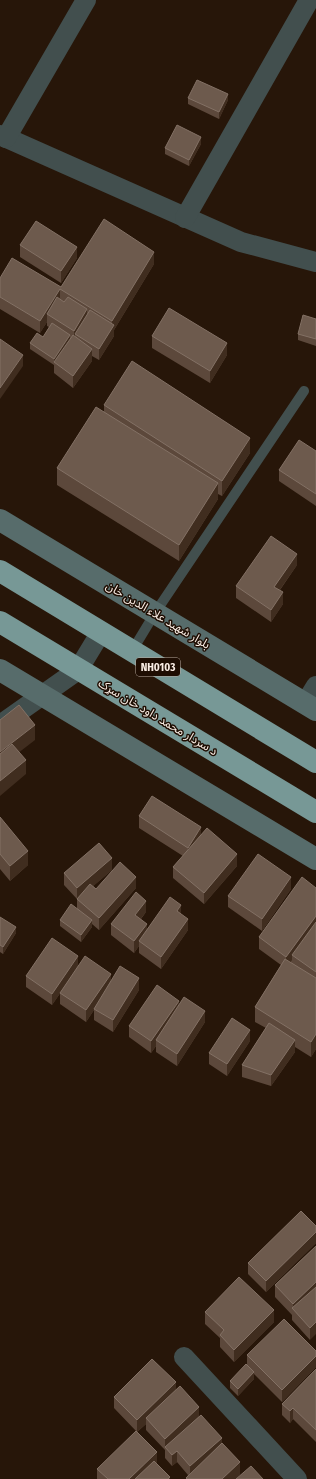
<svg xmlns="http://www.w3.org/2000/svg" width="316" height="1479" font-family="'Fira Sans Condensed','Noto Sans Arabic',sans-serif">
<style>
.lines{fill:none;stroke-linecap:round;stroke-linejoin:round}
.lane{stroke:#424f4e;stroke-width:10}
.street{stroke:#424f4e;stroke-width:20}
.secondary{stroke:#576c6b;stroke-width:22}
.highway{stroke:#779896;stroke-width:22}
.wall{fill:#5c483b}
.shaded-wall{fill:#402d1f}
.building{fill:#6d5a4d;stroke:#837165}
.labels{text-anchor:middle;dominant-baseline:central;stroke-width:3;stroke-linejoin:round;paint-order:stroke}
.shield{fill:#1e0d02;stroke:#b9aaa1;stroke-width:1}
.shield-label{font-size:11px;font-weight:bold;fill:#fbeee5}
.street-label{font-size:12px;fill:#fbeee5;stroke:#1e0d02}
</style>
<rect width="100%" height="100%" fill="#271609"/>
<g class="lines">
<path class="lane" d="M132,651L155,613L304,391"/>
<g class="street">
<path d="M0,135L241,242L316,262"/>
<path d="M6,138L86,0"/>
<path d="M185,218L309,0"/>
<path d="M305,704L316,686"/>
<path d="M0,725L78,670L101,632"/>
<path d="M184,1357L297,1479"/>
</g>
<g class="secondary">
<path d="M0,520L316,710"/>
<path d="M0,670L316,859"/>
</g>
<g class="highway">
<path d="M0,571L316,762"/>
<path d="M0,622L316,812"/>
</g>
</g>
<g class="wall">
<path d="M188,98L228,100L219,119L188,104Z"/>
<path d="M201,144L189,166L165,154V148Z"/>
<path d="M20,245L77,258L61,283L20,257Z"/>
<path d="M154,264L114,330V336L99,360L92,356V361L73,388L54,373V365L30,349V343L43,337L49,327L47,326V322L40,333L0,309V278L61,287Z"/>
<path d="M316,319V346L298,340V334Z"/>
<path d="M152,336L227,355L210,383L152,348Z"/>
<path d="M104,405L250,453L222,496L218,494V499L179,561L57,485V468L104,411Z"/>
<path d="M316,451V506L279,481V470Z"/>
<path d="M297,565L280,590L283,604L271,622L236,598V586Z"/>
<path d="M139,816L201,834L237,866L204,904L173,878V867L183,856L139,828Z"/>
<path d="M0,817L28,865L10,881L0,869Z"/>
<path d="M112,870L93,886L96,889L136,888L99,930L92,924V927L81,942L60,926V920L77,909V899L64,885V873Z"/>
<path d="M316,888V1049L311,1057L295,1047V1052L271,1086L242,1077V1065L266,1028L255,1022V1007L281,965L259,949V937Z"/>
<path d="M291,889L262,931L228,907V896Z"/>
<path d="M146,912L141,919L147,929L181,914L188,930L161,969L139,953V946L134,953L111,935V924Z"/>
<path d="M0,917L16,933L3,954L0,952Z"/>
<path d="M78,967L111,982L139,990L113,1032L94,1020V1010L86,1022L60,1004V993L63,989L52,1005L26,987V976Z"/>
<path d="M179,1006L205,1022L177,1066L156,1052V1046L151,1053L129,1037V1026Z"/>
<path d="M250,1041L227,1076L209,1064V1053Z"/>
<path d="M316,1226V1243L266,1292L248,1274V1263Z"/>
<path d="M316,1246L310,1340L292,1320V1315L275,1297V1285Z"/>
<path d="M205,1312L274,1322L234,1362L220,1347V1338L205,1324Z"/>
<path d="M316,1351V1367L282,1402L254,1374V1379L238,1396L230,1388V1381L247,1366V1355Z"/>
<path d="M316,1369V1442L293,1419L290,1423L282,1415V1404Z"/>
<path d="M176,1390L222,1444L240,1474L235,1479H186V1478L188,1475L177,1462L172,1466L165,1458V1450L146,1430V1424L137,1432L114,1408V1397Z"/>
<path d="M157,1464L170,1479H97V1469Z"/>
</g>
<g class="shaded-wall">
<path d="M228,94V100L219,119V112Z"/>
<path d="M201,137V144L189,166V160Z"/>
<path d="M77,247V258L61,283V271Z"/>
<path d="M154,252V264L114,330V336L99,360V349L112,327V321Z"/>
<path d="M60,289V301L47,314V322L40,333V321Z"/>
<path d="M87,309V321L75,334V340L74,342V331Z"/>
<path d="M70,335V342L54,362V365V359Z"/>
<path d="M227,343V355L210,383V371Z"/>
<path d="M92,349V361L73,388V376Z"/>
<path d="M23,355V366L0,399V388Z"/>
<path d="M250,438V453L222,496V481Z"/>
<path d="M218,483V499L179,561V545Z"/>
<path d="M297,554V565L274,598V587Z"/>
<path d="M283,592V604L271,622V610Z"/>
<path d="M35,725V740L0,767V752Z"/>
<path d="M26,760V774L0,796V781Z"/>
<path d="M201,827V839L188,859V848Z"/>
<path d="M28,851V865L10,881V866Z"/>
<path d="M237,854V866L204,904V893Z"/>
<path d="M112,858V870L77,900V888Z"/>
<path d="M136,877V888L99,930V918Z"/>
<path d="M291,877V889L262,931V919Z"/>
<path d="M146,901V912L135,926V915Z"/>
<path d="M181,905V917L177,911Z"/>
<path d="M316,916V928L292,955V960L286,969V957Z"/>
<path d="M188,919V930L161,969V957Z"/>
<path d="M92,920V927L81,942V935Z"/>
<path d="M147,924V935L139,941V946L134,953V941Z"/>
<path d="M16,927V933L3,954V947Z"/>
<path d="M78,956V967L52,1005V994Z"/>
<path d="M111,974V985L94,1009V1010L86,1022V1010Z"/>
<path d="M139,978V990L113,1032V1020Z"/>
<path d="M179,1001V1012L156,1040V1046L151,1053V1041Z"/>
<path d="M205,1011V1022L177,1066V1054Z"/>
<path d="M250,1030V1041L227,1076V1064Z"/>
<path d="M316,1034V1049L311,1057V1042Z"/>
<path d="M295,1040V1052L271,1086V1075Z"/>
<path d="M316,1232V1243L266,1292V1281Z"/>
<path d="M316,1282V1293L293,1309V1304Z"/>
<path d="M274,1310V1322L234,1362V1350Z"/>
<path d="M316,1322V1334L310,1340V1328Z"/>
<path d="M316,1356V1367L282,1402V1390Z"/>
<path d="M254,1372V1379L238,1396V1389Z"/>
<path d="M176,1382V1393L146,1418V1424L137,1432V1420Z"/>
<path d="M199,1407V1419L165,1447V1450V1439Z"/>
<path d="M293,1408V1419L290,1423V1411Z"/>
<path d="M222,1438V1450L190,1477V1466Z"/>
<path d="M177,1451V1462L172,1466V1455Z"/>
<path d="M157,1452V1464L141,1479H129Z"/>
<path d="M240,1462V1474L235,1479H222Z"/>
</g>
<g class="building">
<path d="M197,80L228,94L219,112L188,98Z"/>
<path d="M177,125L201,137L189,160L165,148Z"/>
<path d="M104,219L154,252L112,321L60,289L40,321L0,297V278L12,258L61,287Z"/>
<path d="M36,221L77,247L61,271L20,245Z"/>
<path d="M57,297L64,302L68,297L87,309L74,331L47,314Z"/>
<path d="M169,308L227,343L210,371L152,336Z"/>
<path d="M90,310L114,325L99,349L75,334Z"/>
<path d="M303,315L316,319V339L298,334Z"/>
<path d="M52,323L70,335L54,359L30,343L37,333L43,337Z"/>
<path d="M73,335L92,349L73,376L54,362Z"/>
<path d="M0,339L23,355L0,388Z"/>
<path d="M132,361L250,438L222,481L104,405Z"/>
<path d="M96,407L218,483L179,545L57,468Z"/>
<path d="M299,440L316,451V494L279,470Z"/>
<path d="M271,536L297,554L274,587L283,592L271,610L236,586Z"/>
<path d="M19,705L35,725L0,752V720Z"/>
<path d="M12,744L26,760L0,781V754Z"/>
<path d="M152,796L201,827L188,848L139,816Z"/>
<path d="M0,817L28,851L10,866L0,854Z"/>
<path d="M207,828L237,854L204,893L173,867Z"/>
<path d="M99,843L112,858L77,888L64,873Z"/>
<path d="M258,854L291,877L262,919L228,896Z"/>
<path d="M120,862L136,877L99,918L77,899L90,884L96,889Z"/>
<path d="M302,877L316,888V916L286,957L259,937Z"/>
<path d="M136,892L146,901L135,915L147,924L134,941L111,924Z"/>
<path d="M170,897L181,905L177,911L188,919L161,957L139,941Z"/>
<path d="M71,904L92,920L81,935L60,920Z"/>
<path d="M0,917L16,927L3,947L0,945Z"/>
<path d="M316,922V972L292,955Z"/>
<path d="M52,938L78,956L52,994L26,976Z"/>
<path d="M85,956L111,974L86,1010L60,993Z"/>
<path d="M285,959L316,978V1034L311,1042L255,1007Z"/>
<path d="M120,966L139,978L113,1020L94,1009Z"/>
<path d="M157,985L179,1001L151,1041L129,1026Z"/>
<path d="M184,997L205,1011L177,1054L156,1040Z"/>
<path d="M232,1018L250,1030L227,1064L209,1053Z"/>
<path d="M269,1023L295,1040L271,1075L242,1065Z"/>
<path d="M301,1211L316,1226V1232L266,1281L248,1263Z"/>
<path d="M316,1246V1282L293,1304L275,1285Z"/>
<path d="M239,1277L274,1310L234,1350L220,1335L224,1330L205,1312Z"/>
<path d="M316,1287V1322L310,1328L292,1308Z"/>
<path d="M284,1319L316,1351V1356L282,1390L247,1355Z"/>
<path d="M152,1359L176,1382L137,1420L114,1397Z"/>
<path d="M246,1364L254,1372L238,1389L230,1381Z"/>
<path d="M316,1369V1430L293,1408L290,1411L282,1404Z"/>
<path d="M180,1386L199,1407L165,1439L146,1418Z"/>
<path d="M201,1415L222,1438L190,1466L177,1451L172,1455L165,1447Z"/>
<path d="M136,1431L157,1452L129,1479H108L97,1469Z"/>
<path d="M222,1443L240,1462L222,1479H187L186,1478Z"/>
<path d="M154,1461L170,1477L168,1479H135Z"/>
<path d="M251,1466L263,1479H236Z"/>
</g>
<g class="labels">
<rect class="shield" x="136" y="658" width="44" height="18" rx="3"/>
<g class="shield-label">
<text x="158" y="667">NH0103</text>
</g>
<g class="street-label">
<text transform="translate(158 615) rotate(31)">بلوار شهید علاء الدین خان</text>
<text transform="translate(158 717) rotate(31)">د سردار محمد داود خان سړک</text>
</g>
</g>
</svg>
